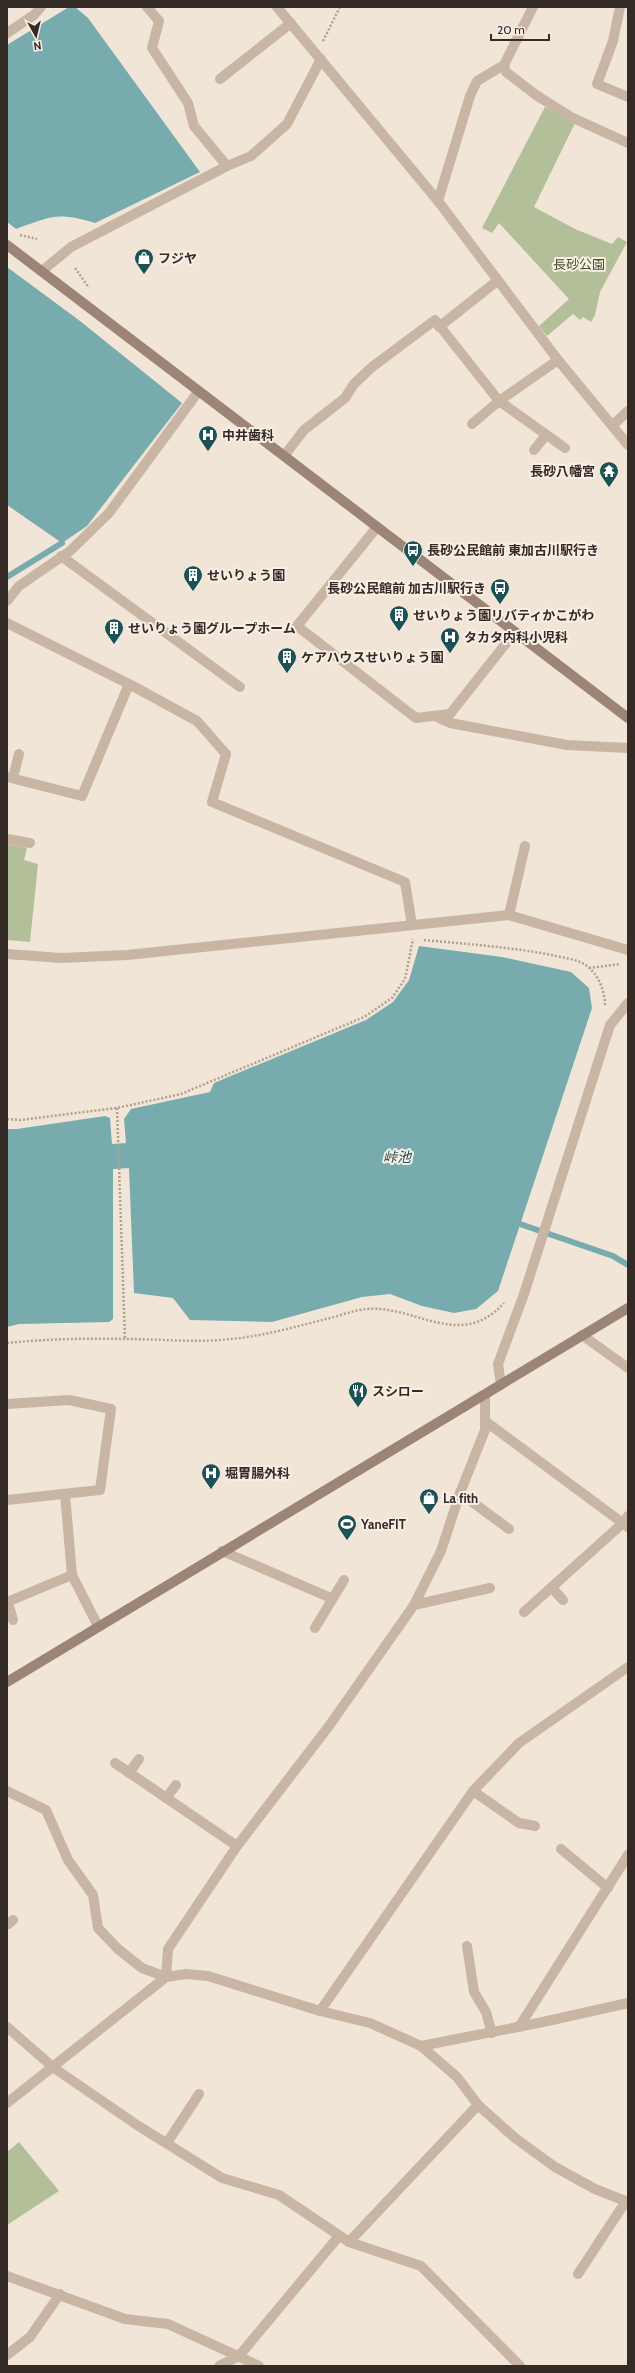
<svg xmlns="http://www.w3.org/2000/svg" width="635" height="2373" font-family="Cabin,'Noto Sans JP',sans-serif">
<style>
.green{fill:#b2bf98}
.water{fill:#77abad}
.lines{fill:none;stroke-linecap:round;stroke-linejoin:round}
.stream{stroke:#77abad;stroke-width:6}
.path{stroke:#b49f8f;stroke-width:2.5;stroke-dasharray:2 2;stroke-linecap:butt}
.lane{stroke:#c8b5a4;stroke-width:10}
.street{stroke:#c8b5a4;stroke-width:10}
.secondary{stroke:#9c8476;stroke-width:10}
.labels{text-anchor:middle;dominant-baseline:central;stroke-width:4;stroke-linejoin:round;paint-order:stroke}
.poi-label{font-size:13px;font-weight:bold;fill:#342a26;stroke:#f9efe4;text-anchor:start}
.park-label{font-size:13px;fill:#43522a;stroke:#f9efe4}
.water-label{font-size:14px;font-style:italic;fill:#1c5155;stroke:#f9efe4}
</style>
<rect width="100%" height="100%" fill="#f1e5d8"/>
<g class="green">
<path d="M545,107L575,123L534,207L575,229L612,244L618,237L627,242L600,292L595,315L591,322L583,317L580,320L573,314L547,336L539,326L569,299L499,223L492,233L482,228Z"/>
<path d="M7,844L27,848L24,860L38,864L30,942L7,940Z"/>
<path d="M19,2142L59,2191L7,2225V2152Z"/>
</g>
<g class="water">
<path d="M69,7H75L88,18L200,172L95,223C57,212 53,216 16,229L7,222V45Z"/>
<path d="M7,267L80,321L182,403L87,526L62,543L7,505Z"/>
<path d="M419,946L502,957L571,972L589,988L592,1008L498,1291L476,1309L454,1313L422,1306L390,1294L362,1297L272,1322L190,1320L173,1298L134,1293L129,1168L113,1169V1319L109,1322L19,1324L7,1327V1129H17L105,1116L110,1118L112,1144L126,1143L124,1119L131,1109L210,1092L214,1083L366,1020L393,1002L409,980Z"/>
</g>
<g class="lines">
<g class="stream">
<path d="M7,577L62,543"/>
<path d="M520,1224L613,1256L628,1265"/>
</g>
<g class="path">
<path d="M323,41L340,7"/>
<path d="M20,235L37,239"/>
<path d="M75,268L89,288"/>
<path d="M424,940C467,944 509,947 552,955C563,958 578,959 587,966C599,975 605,992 605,1006"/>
<path d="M589,968L620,964"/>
<path d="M117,1108L125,1339"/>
<path d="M7,1119L20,1120L117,1108L181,1094L364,1017L392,998L405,979L413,939"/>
<path d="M7,1343C46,1339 86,1338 125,1339C160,1339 196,1343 231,1339C263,1336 295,1327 326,1319C339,1316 354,1310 367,1309C416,1305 460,1351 504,1303"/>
</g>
<g class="lane">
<path d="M377,527L297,626L416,718L450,714L515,632"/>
<path d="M61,556L240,687"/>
<path d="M437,717L450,723L567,745L628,748"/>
<path d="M7,839L30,843"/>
<path d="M473,1791L519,1823L535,1826"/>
</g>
<g class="street">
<path d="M147,7L159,21L152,48L188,103L194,126L227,166"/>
<path d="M277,7L438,201L558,360L628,445"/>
<path d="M533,7L504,65L506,72L536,95L571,117L628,143"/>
<path d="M620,7L613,41L597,84L628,97"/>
<path d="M7,33L34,15L41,7"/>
<path d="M220,79L291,23"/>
<path d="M438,201L470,96L477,81L504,65"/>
<path d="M42,271L71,247L227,166L251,156L287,124L321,59"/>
<path d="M439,327L497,281"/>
<path d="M472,424L499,401L558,360"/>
<path d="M613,425L628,411"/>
<path d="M534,450L546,435"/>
<path d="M284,456L304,430L345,398L354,384L372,367L435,320L499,401L565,448"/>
<path d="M7,601L19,586L70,551L109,513L198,392"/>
<path d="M7,623L129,684L197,721L226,754L212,802L405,882L412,925"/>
<path d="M7,777L82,796L129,684"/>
<path d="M13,778L19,754"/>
<path d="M509,915L525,846"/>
<path d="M7,954L61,958L127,955L509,915L628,950"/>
<path d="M582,1335L628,1368"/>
<path d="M501,1385L498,1364L524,1294L610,1025L628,1003"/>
<path d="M7,1404L69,1400L111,1409L100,1490L7,1500"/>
<path d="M485,1421L628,1527"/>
<path d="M460,1493L509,1529"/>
<path d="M65,1494L72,1575L98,1626"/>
<path d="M222,1551L331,1598"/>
<path d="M552,1588L563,1600"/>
<path d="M7,1602L72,1575"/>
<path d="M8,1602L13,1620"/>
<path d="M414,1605L490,1588"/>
<path d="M524,1612L623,1523L628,1516"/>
<path d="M315,1628L344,1580"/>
<path d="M115,1763L237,1846"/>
<path d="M129,1773L139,1759"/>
<path d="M7,1791L46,1810L68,1860L93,1895L98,1928L118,1949L142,1968L166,1977L168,1949L237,1846L329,1726L414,1605L441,1551L460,1493L485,1430V1395"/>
<path d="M166,1798L176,1785"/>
<path d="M561,1849L608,1888"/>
<path d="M7,1925L13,1920"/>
<path d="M467,1946L474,1992L486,2012L492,2033"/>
<path d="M320,2011L473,1791L519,1743L628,1667"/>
<path d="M7,2027L54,2068L137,2125L222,2178L279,2195L349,2242L421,2266L520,2366"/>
<path d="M519,2027L628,1855"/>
<path d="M421,2046L543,2022L628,2003"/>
<path d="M7,2103L166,1977L186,1974L208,1976L320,2011L370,2023L421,2046L457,2077L478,2105L515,2138L555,2167L595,2189L628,2202"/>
<path d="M167,2143L199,2094"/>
<path d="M349,2242L478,2105"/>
<path d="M578,2274L626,2201"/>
<path d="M7,2276L125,2319L168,2324L259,2366"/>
<path d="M7,2355L30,2337L60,2294"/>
<path d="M219,2366L239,2356L339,2236"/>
</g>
<g class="secondary">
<path d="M7,245L628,718"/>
<path d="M7,1682L628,1308"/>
</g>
</g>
<defs>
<g id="shop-pin" transform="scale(1)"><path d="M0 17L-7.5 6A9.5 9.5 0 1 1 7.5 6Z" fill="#1c5155" stroke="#f9efe4"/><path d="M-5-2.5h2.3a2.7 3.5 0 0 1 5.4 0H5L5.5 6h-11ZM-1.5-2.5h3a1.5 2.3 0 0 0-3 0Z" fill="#fff"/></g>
<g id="hospital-pin" transform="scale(1)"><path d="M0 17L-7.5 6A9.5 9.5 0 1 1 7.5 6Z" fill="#1c5155" stroke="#f9efe4"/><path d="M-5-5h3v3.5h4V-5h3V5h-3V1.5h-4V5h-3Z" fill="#fff"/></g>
<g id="temple-pin" transform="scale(1)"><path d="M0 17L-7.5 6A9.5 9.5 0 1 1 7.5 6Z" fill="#1c5155" stroke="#f9efe4"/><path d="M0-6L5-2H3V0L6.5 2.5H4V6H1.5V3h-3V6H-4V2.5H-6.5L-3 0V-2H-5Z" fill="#fff"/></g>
<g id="bus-pin" transform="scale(1)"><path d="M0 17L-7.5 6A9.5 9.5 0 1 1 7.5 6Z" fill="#1c5155" stroke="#f9efe4"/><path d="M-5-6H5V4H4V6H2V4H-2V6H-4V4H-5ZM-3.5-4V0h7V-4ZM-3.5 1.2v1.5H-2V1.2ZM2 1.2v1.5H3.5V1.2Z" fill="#fff"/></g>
<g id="building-pin" transform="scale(1)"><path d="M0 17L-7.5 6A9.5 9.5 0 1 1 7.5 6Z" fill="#1c5155" stroke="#f9efe4"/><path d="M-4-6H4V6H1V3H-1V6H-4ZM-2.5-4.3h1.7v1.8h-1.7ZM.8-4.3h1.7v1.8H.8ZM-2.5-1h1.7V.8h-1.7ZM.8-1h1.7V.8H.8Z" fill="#fff"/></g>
<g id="restaurant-pin" transform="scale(1)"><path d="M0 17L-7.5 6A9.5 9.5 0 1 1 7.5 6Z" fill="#1c5155" stroke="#f9efe4"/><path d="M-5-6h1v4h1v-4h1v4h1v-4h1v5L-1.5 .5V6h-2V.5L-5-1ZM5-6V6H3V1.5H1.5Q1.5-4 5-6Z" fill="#fff"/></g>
<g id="stadium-pin" transform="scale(1)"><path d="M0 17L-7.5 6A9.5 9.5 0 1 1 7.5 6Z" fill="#1c5155" stroke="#f9efe4"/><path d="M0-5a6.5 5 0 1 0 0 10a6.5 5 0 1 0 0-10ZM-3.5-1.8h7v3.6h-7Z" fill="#fff"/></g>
</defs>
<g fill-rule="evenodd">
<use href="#shop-pin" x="144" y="258"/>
<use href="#hospital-pin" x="208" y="435"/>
<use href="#temple-pin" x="609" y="471"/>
<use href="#bus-pin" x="413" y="550"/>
<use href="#building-pin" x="193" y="575"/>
<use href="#bus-pin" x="500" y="588"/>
<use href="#building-pin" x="399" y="615"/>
<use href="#building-pin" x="114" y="628"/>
<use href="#hospital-pin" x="450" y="637"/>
<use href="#building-pin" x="287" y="657"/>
<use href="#restaurant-pin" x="358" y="1391"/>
<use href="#hospital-pin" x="211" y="1473"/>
<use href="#shop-pin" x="429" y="1498"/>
<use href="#stadium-pin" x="347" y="1524"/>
</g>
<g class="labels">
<g class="poi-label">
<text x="158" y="258">フジヤ</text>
<text x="222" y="435">中井歯科</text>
<text x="595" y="471" text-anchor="end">長砂八幡宮</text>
<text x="427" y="550">長砂公民館前 東加古川駅行き</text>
<text x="207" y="575">せいりょう園</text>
<text x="486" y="588" text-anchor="end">長砂公民館前 加古川駅行き</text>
<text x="413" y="615">せいりょう園リバティかこがわ</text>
<text x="128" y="628">せいりょう園グループホーム</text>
<text x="464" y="637">タカタ内科小児科</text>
<text x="301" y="657">ケアハウスせいりょう園</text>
<text x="372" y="1391">スシロー</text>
<text x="225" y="1473">堀胃腸外科</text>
<text x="443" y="1498">La fith</text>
<text x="361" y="1524">YaneFIT</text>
</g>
<g class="park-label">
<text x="579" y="264">長砂公園</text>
</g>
<g class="water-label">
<text x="397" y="1157">峠池</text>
</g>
</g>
<rect width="635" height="2373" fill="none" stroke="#342a26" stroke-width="16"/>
<g transform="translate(36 36) rotate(172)" stroke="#f9efe4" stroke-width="3" paint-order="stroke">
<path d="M0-3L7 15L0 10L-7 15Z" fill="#342a26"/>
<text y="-6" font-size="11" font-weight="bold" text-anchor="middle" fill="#342a26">N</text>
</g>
<path d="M491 34v6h58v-6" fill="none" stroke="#342a26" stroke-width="2"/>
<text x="497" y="34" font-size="12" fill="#342a26" stroke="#f9efe4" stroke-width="3" paint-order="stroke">20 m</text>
</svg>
